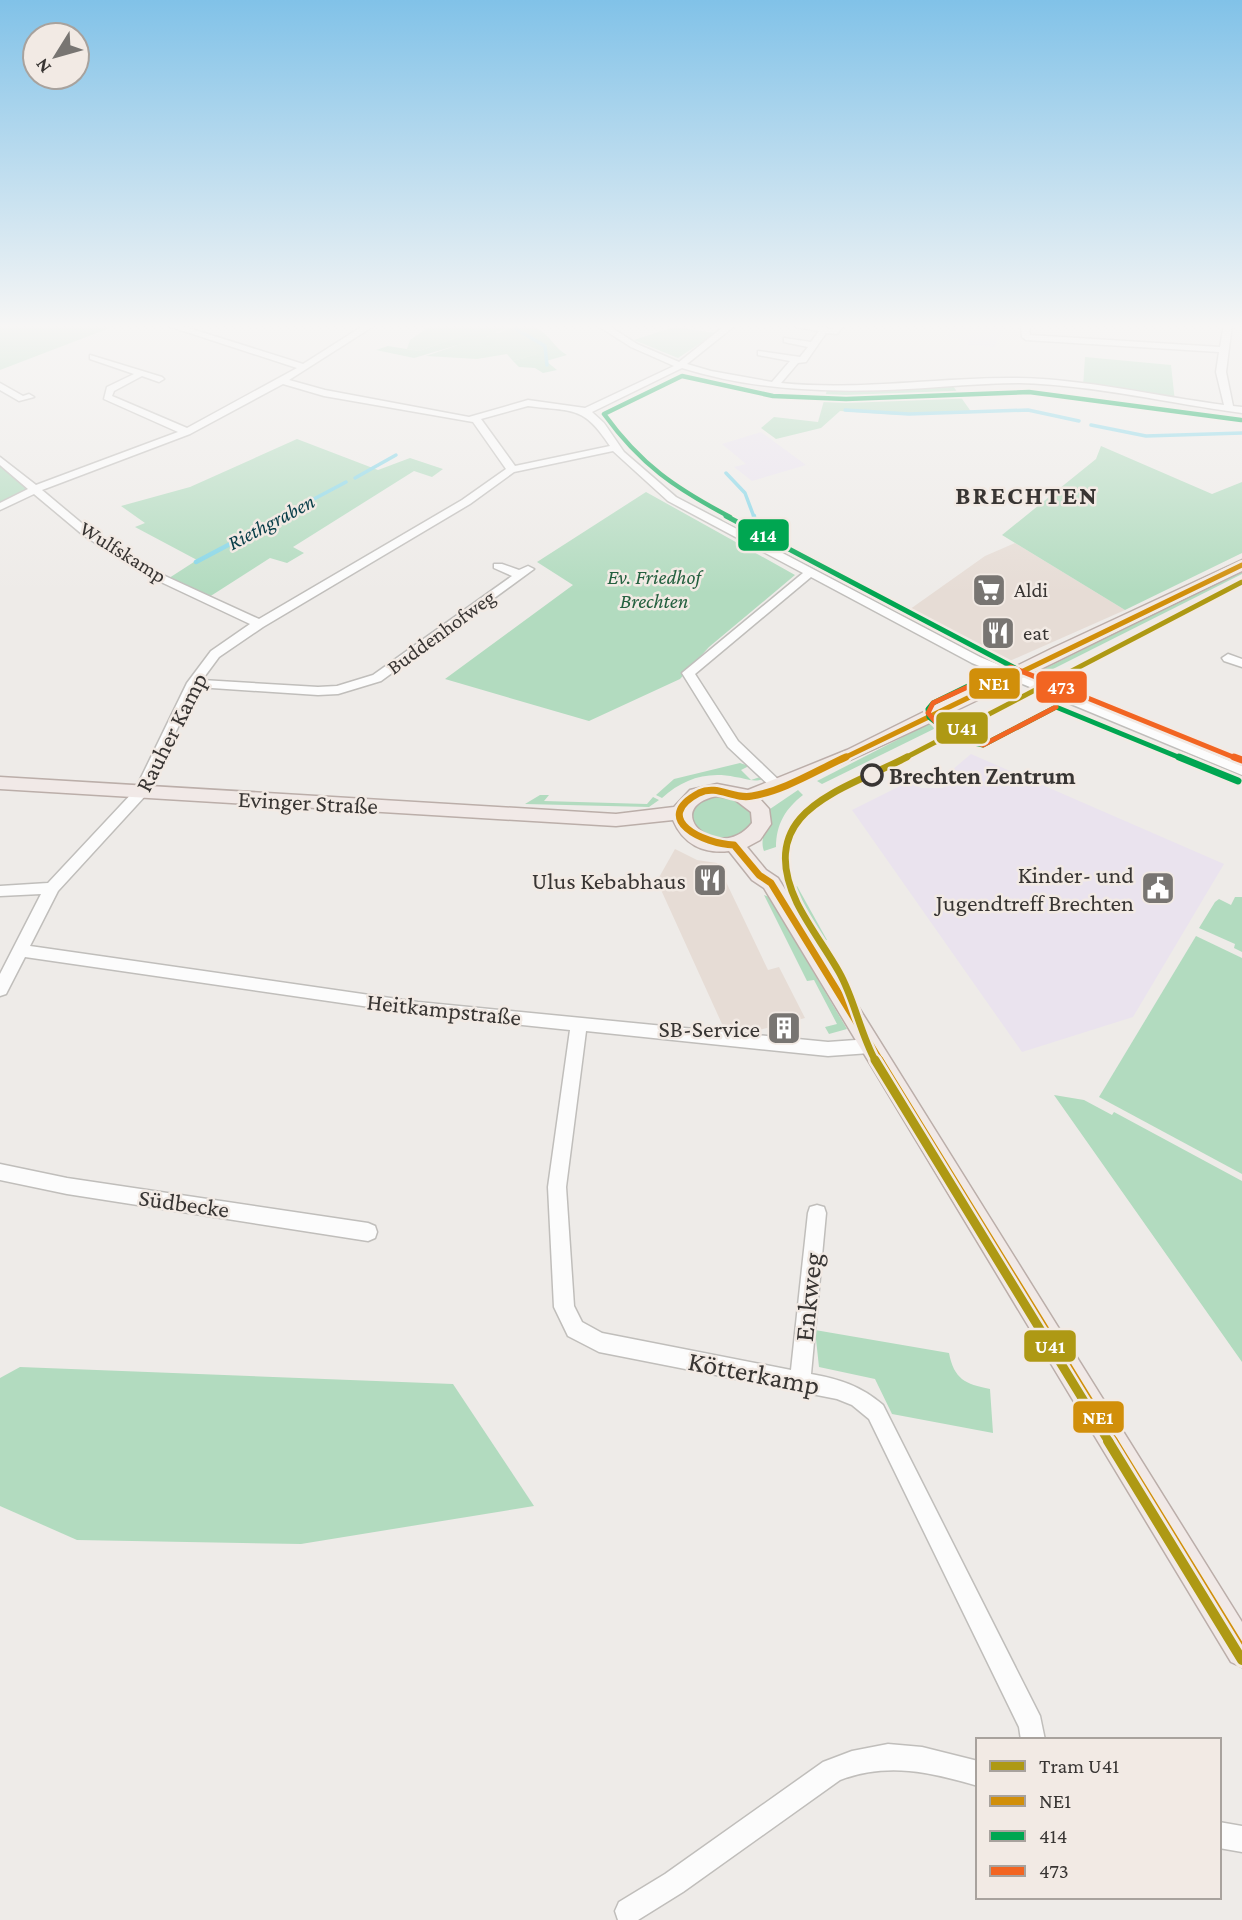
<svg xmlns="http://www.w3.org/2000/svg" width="1242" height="1920" font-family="'Crimson Pro',serif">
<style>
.built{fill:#e6dcd5}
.education{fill:#eae3ee}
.green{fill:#b2dbbf}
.forest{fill:#add9bc}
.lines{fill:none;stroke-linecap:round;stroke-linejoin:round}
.stream-far1{stroke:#86d6e7;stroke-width:3.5}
.stream{stroke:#86d6e7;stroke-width:4.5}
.minor-casing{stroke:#c0bebb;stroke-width:3}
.major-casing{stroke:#bbaea9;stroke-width:3}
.minor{fill:#fcfcfc;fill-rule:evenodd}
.major{fill:#f1e9e7;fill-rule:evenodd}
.bus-1-far3-casing{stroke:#f2eae4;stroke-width:10}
.bus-1-far2-casing{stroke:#f2eae4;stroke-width:12}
.bus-1-far1-casing{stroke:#f2eae4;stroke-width:14}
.bus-1-casing{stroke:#f2eae4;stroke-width:16}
.bus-2-far2-casing{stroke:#f2eae4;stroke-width:8}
.bus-2-far1-casing{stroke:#f2eae4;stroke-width:10}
.bus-2-casing{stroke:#f2eae4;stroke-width:12}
.bus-3-far1-casing{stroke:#f2eae4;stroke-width:10}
.bus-3-casing{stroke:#f2eae4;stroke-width:12}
.bus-1-far3{stroke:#d18f0a;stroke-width:5}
.bus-1-far2{stroke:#d18f0a;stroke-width:7}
.bus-1-far1{stroke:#d18f0a;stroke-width:9}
.bus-1{stroke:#d18f0a;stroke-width:10}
.bus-2-far2{stroke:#00a651;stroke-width:4.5}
.bus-2-far1{stroke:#00a651;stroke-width:5}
.bus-2{stroke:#00a651;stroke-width:7}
.bus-3-far1{stroke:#f26522;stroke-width:5}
.bus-3{stroke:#f26522;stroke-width:7}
.tram-1-far3-casing{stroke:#f2eae4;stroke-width:10}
.tram-1-far2-casing{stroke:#f2eae4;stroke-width:12}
.tram-1-far1-casing{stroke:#f2eae4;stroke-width:14}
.tram-1-casing{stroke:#f2eae4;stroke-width:16}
.tram-1-far3{stroke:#ae9914;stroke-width:5}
.tram-1-far2{stroke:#ae9914;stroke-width:7}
.tram-1-far1{stroke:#ae9914;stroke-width:9}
.tram-1{stroke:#ae9914;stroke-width:10}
.stop-dot{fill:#f2eae4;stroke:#383533;stroke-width:3.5}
.labels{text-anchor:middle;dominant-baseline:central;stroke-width:5;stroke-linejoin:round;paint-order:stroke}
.far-water-label{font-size:21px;font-style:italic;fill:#073d48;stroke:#f2eae4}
.far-street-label{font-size:21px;fill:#383533;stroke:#f2eae4}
.far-park-label{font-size:21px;font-style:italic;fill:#24603f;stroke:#f2eae4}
.far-poi-label{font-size:21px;fill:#383533;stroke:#f2eae4;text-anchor:start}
.street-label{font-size:24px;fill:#383533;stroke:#f2eae4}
.stop-label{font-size:24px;font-weight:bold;fill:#383533;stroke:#f2eae4;text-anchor:start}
.poi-label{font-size:24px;fill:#383533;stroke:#f2eae4;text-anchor:end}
.far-district-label{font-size:26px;font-weight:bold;letter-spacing:2px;fill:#383533;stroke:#f2eae4}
.near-street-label{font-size:28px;fill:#383533;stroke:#f2eae4}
.line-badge{stroke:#f2eae4;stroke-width:2.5}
.badge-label{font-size:19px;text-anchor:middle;font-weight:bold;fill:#fff}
</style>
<rect width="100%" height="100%" fill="#eeebe8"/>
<g class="built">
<path d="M1015,543L1125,610L1003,664L976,656L899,617L985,556Z"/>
<path d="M675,849L697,860L717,863L768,970L779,967L805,1018L752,1032L722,1024L657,881Z"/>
</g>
<g class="education">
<path d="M954,324H971L1005,327L994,347L968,345L970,341L948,337Z"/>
<path d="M761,432L806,465L752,481L734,467L746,464L722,444Z"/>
<path d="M971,754L1224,864L1133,1017L1022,1052L852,810L910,781L921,788H943L952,779V770Z"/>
</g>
<g class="green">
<path d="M0,324H120L0,370Z"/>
<path d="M433,324H494L419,351L407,349L410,340Z"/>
<path d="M514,325L530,335L541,353L513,361L507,354L477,359L426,356L478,338L482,345L491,333H499Z"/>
<path d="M674,327L716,333L678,358L634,340Z"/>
<path d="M1085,357L1171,365L1175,402L1083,387Z"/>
<path d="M953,386L972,413L900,415L840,411L821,428L776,439L761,428L774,417L818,422L827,390Z"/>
<path d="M297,439L378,470L410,458L443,469L432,477L414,471L293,547L304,553L287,563L270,558L206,599L166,580L197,560L135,527L145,523L121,506L190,487Z"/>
<path d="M1101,446L1212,494L1242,482V553L1125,610L1002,535L1096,459Z"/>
<path d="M0,460L35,489L0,506Z"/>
<path d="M646,492L795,575L709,647L680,679L589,721L445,679L573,585L537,562Z"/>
<path d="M1242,571V574L1047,672L1042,670Z"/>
<path d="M942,721L946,723L822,784L817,781L932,722Z"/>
<path d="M740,763L749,766L741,770L751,780L760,777L763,779C753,783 745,778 735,777C707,771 683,779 662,798L656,795L674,779Z"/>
<path d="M798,790L803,795C786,808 776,824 776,847L764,851C759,839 768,823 770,809Z"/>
<path d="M540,795H549L544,801L647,804L653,797L659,800L649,807L525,804Z"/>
<path d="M711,795L741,799L756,819L733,841L702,837L688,813Z"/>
<path d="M797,886L827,940L816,942L785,889Z"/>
<path d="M764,895L769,897L847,1029L829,1034L825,1027L837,1024L814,980L807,981Z"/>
<path d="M1235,897H1242V952L1234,948L1235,944L1199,928L1215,902L1219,899L1231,905Z"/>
<path d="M1196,936L1242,958V1174L1099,1097Z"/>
<path d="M1054,1095L1084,1100L1112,1115L1114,1112L1242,1181V1362Z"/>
<path d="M815,1330L949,1353C954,1379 965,1384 990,1389L993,1433L892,1414L875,1379L819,1367Z"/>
<path d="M20,1367L453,1384L534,1506L301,1544L77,1540L0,1506V1378Z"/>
</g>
<path class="forest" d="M494,324C512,324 534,321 547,336C555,344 557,349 567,355L546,361L557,370L543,373L535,368L519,367L513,361L540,353L530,343V335L514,325L486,337L496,339L493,345H482L478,339L414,358L376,350L388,346L419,351Z"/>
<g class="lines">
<g class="stream-far1">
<path d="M515,324L516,329L545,346L547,365"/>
<path d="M845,410L909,414L1028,410L1079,421"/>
<path d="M1091,425L1146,436L1242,433"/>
<path d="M726,473L745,493L754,517"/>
<path d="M355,478L396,455"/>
<path d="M280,517L346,482"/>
</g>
<g class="stream">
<path d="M740,526L754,519V516"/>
<path d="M196,562L283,516"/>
</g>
<g class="minor-casing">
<g id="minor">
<path d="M162,324H176L303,364L366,324H377L289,380L325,390L469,417L528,400L585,408L674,366L631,347L595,324H606L637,344L679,362L727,324H737L687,364L711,371L772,382L790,361L758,355V351L800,357L808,347L784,342V338L811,342L819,331L796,327L795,324L832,329L836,324H845L837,334L826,333L806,362L798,363L781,383C860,391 938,377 1017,378C1086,379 1155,396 1224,405L1216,372L1219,352L1026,340L1022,337L1021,324H1029L1030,335L1220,347L1224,324H1232L1226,372L1233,406L1242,407V413C1168,403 1094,385 1020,383C983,383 945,387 908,389C830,393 756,391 682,368L592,412L604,423L624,452L676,497L980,657L1242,766V775L972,663L811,577L695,674L738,741L784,785L777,790L772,788L728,747L682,673L803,573L668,501L613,451L514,472L470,504L263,627L219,657L202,680L318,687L337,686L373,675L512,576L494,568V564H502L519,570L528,566L534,569L381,681L338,694L318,695L197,687L146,795L58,891L30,946L418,1002L828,1042L870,1039L876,1041L878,1046L876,1051L870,1053L828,1056L586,1031L566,1187L574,1306L582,1322L602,1333L791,1370L808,1213L810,1207L817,1205L824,1207L826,1213L811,1374C839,1379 861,1386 883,1405L1040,1716L1045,1740H1021L1019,1727L869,1419L852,1405L837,1399L599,1352L568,1336L554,1307L548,1187L570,1030L418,1014L25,957L6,994L0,996V974L41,894L0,896V886L48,883L135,790L187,683L211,651L250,624L144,574L83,535L34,494L0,510V503L28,489L0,465V457L36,485L178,432L104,399L107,387L134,374L90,359V355L162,377L164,379L159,382L142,376L114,391L112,396L187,428L297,368ZM283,384L324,396L473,422L506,469L462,500L259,619L152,570L91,531L42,490L190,434ZM528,406C574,412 583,405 610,446L515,466L481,419Z"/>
<path d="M0,383L23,396L29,394L34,397L19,401L0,390Z"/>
<path d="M1228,654L1242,659V667L1224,661L1222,658Z"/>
<path d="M0,1164L67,1178L368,1223L375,1226L377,1232L375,1238L368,1241L67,1194L0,1180Z"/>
<path d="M888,1744L922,1747L978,1761V1786C930,1772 888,1762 840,1780L683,1892L638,1920H618L615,1911L619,1902L665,1874L823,1762L852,1751Z"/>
<path d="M1219,1822L1242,1826V1852L1219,1848Z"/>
</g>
</g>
<g class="major-casing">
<path id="major" d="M1242,560V571C1081,647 924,731 760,799L769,809L771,824L760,840L747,847L766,870L778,878L1242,1622V1667L1231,1662L764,888L752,880L729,851C703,854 683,844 673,820L616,826L0,789V777L616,814L674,807L690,790L717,784L748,790L847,750L1053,648ZM717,796L734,799L751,812L752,823C718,866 658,808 717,796Z"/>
</g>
<use href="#minor" class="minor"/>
<use href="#major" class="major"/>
<g class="bus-1-far3-casing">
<path id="bus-1-far3" d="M842,759L1242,565"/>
</g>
<g class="bus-1-far2-casing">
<path id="bus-1-far2" d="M846,757C817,770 784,791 752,796C734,800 717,784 699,793C650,819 704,844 734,845L759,875L771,883L881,1062"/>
</g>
<g class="bus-1-far1-casing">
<path id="bus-1-far1" d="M879,1060L1114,1442"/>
</g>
<g class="bus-1-casing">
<path id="bus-1" d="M1113,1441L1242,1651"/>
</g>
<g class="bus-2-far2-casing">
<path id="bus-2-far2" d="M730,517C675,488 641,465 604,414L682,376L773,396L846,399L1029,392L1241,420"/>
</g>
<g class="bus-2-far1-casing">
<g id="bus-2-far1">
<path d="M726,516L1015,668"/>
<path d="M1005,668L933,703L928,709L929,717L957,739L983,745L1056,707L1183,759"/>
</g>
</g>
<g class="bus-2-casing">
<path id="bus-2" d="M1179,757L1238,781"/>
</g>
<g class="bus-3-far1-casing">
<path id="bus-3-far1" d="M1056,707L983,745L943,731L928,713L933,703L1011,667L1238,759"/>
</g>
<g class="bus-3-casing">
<path id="bus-3" d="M1234,757L1242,760"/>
</g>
<use href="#bus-1-far3" class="bus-1-far3"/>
<use href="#bus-1-far2" class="bus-1-far2"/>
<use href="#bus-1-far1" class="bus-1-far1"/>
<use href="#bus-1" class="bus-1"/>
<use href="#bus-2-far2" class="bus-2-far2"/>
<use href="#bus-2-far1" class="bus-2-far1"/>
<use href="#bus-2" class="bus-2"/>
<use href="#bus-3-far1" class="bus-3-far1"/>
<use href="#bus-3" class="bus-3"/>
<g class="tram-1-far3-casing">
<path id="tram-1-far3" d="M903,759L1242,582"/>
</g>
<g class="tram-1-far2-casing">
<path id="tram-1-far2" d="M876,1062C860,1034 855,1000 839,972C826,949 809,927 797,903C753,810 842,791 907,757"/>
</g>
<g class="tram-1-far1-casing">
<path id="tram-1-far1" d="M875,1060L1109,1442"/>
</g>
<g class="tram-1-casing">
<path id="tram-1" d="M1108,1441L1242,1660"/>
</g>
<use href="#tram-1-far3" class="tram-1-far3"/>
<use href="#tram-1-far2" class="tram-1-far2"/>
<use href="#tram-1-far1" class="tram-1-far1"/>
<use href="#tram-1" class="tram-1"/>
</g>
<linearGradient id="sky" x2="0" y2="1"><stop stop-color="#81c2e8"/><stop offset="0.55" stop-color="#f7f6f5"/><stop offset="1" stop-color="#f7f6f5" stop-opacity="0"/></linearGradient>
<rect width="1242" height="593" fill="url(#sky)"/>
<defs>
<g id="supermarket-square" transform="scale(1.75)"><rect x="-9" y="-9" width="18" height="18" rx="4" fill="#787572" stroke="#f2eae4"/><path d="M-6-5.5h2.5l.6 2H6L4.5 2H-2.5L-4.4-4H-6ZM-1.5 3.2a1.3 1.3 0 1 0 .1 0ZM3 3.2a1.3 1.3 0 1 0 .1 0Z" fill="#fff"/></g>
<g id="restaurant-square" transform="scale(1.75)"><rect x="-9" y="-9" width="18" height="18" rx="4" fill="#787572" stroke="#f2eae4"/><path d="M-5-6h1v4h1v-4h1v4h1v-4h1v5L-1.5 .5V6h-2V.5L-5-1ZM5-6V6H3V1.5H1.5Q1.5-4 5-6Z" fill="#fff"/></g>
<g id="civic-square" transform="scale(1.75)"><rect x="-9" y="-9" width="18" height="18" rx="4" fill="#787572" stroke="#f2eae4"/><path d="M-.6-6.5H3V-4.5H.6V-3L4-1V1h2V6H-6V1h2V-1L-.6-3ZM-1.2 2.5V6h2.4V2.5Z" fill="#fff"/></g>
<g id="building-square" transform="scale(1.75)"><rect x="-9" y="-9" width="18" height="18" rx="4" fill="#787572" stroke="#f2eae4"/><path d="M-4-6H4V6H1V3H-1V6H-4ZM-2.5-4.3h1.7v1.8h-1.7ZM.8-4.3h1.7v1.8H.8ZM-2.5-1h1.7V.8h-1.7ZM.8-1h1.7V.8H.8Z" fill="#fff"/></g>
</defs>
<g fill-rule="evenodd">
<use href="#supermarket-square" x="989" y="590"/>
<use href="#restaurant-square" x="998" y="633"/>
<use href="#restaurant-square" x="710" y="880"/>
<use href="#civic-square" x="1158" y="888"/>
<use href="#building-square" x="784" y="1028"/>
</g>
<circle class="stop-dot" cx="872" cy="775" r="10"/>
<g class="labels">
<g class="far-water-label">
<text transform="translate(271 522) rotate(-28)">Riethgraben</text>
</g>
<g class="far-street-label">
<text transform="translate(123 552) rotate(32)">Wulfskamp</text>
<text transform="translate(441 632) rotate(-36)">Buddenhofweg</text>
</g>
<g class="far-park-label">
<text x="654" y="577">Ev. Friedhof<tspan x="654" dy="24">Brechten</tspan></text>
</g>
<g class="far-poi-label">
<text x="1014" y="590">Aldi</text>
<text x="1023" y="633">eat</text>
</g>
<g class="street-label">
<text transform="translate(171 732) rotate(-63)">Rauher Kamp</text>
<text transform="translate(308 802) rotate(3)">Evinger Straße</text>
<text transform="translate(444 1009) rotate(6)">Heitkampstraße</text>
<text transform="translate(184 1203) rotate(8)">Südbecke</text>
</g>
<g class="stop-label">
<text x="889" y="775">Brechten Zentrum</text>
</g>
<g class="poi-label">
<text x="1134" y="874">Kinder- und<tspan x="1134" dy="28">Jugendtreff Brechten</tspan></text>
<text x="686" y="880">Ulus Kebabhaus</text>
<text x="760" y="1028">SB-Service</text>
</g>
<g class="far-district-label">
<text x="1027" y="495">BRECHTEN</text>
</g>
<g class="near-street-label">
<text transform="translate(808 1297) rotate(-84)">Enkweg</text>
<text transform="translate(754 1373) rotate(11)">Kötterkamp</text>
</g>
</g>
<g class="line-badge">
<rect x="737" y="518" width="53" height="34" rx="7" fill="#00a651"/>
<rect x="968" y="667" width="53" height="33" rx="7" fill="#d18f0a"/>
<rect x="1035" y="670" width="53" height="34" rx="7" fill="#f26522"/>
<rect x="935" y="711" width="54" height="34" rx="7" fill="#ae9914"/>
<rect x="1023" y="1329" width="54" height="34" rx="7" fill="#ae9914"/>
<rect x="1072" y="1400" width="53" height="34" rx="7" fill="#d18f0a"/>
</g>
<g class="badge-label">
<text x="763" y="542">414</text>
<text x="994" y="690">NE1</text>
<text x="1061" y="694">473</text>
<text x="962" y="735">U41</text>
<text x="1050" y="1353">U41</text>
<text x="1098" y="1424">NE1</text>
</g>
<rect x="976" y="1738" width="245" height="161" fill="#f2eae4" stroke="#a8a29d" stroke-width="2"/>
<rect x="990" y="1761" width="35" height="10" fill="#ae9914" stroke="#a8a29d" stroke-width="2"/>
<text x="1039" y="1773" font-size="21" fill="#383533">Tram U41</text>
<rect x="990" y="1796" width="35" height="10" fill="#d18f0a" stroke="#a8a29d" stroke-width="2"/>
<text x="1039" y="1808" font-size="21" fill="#383533">NE1</text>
<rect x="990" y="1831" width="35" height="10" fill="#00a651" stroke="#a8a29d" stroke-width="2"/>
<text x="1039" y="1843" font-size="21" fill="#383533">414</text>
<rect x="990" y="1866" width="35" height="10" fill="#f26522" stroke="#a8a29d" stroke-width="2"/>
<text x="1039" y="1878" font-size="21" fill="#383533">473</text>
<g transform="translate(56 56) rotate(233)"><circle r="33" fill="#f2eae4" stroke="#a8a29d" stroke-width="2"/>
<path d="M0-5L12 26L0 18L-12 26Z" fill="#787572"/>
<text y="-10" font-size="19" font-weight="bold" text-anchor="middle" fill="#383533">N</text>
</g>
</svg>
